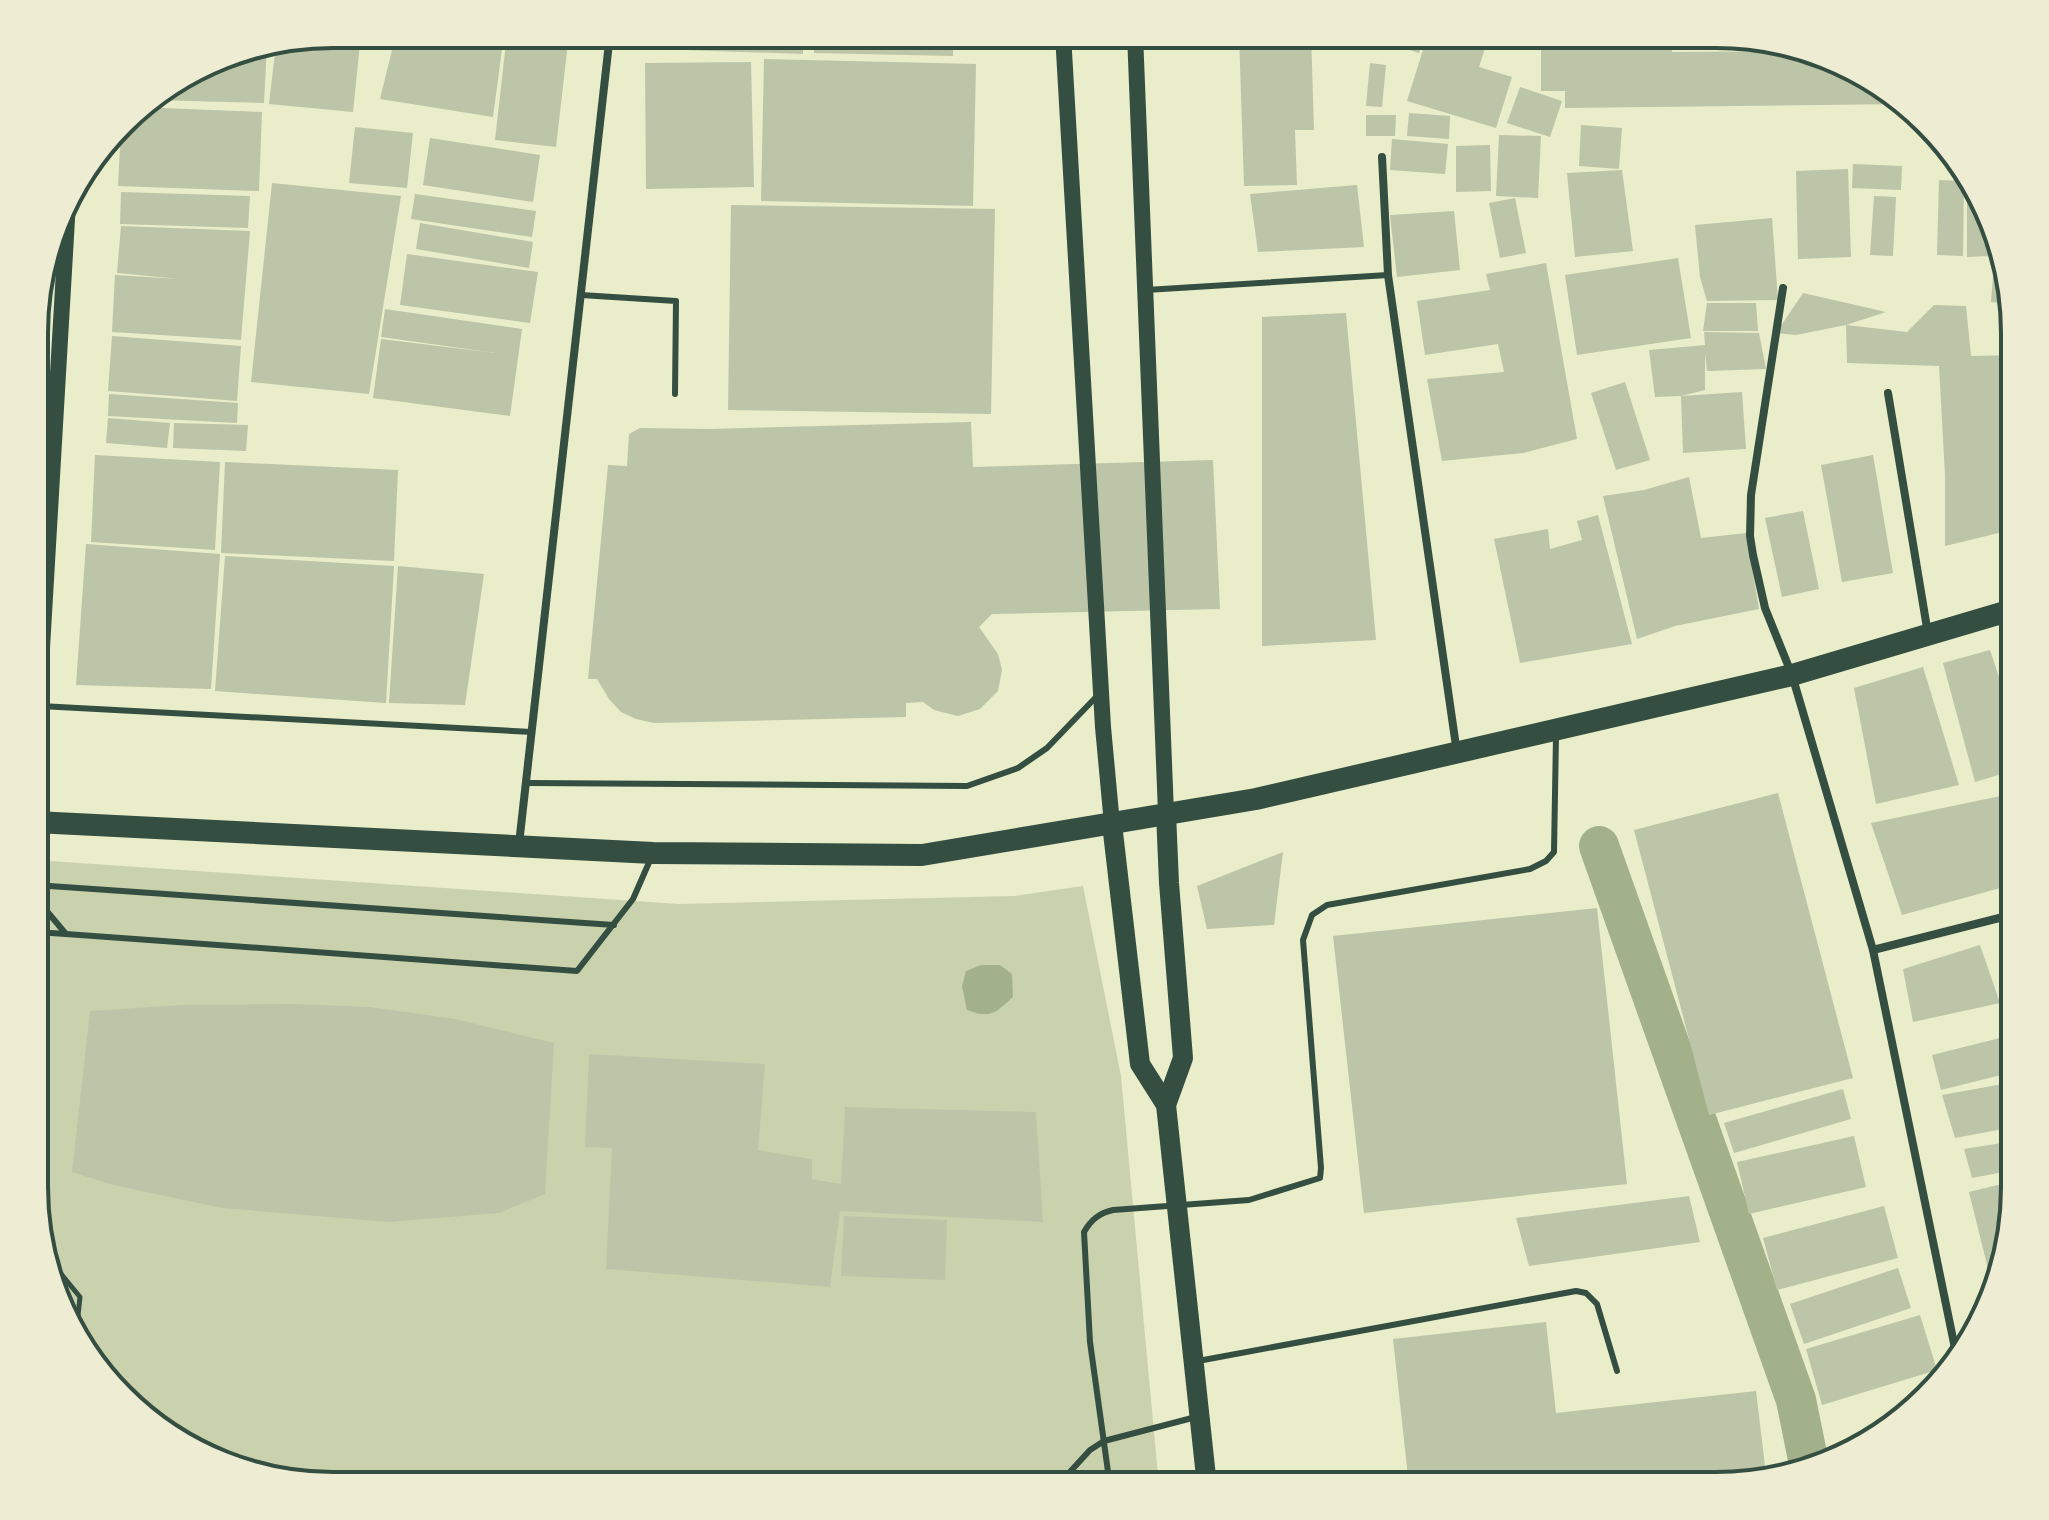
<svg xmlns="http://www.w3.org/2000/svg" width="2049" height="1520" font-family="'Space Grotesk',sans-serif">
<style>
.green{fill:#cad2ad}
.water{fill:#a3b18a}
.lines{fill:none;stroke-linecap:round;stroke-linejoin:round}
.canal{stroke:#a3b18a;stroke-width:40}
.building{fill:#bcc5a7}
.path{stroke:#344e41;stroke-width:5}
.service{stroke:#344e41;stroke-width:6}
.minor{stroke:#344e41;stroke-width:8}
.secondary{stroke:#344e41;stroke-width:16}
.primary{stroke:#344e41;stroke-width:20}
.trunk{stroke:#344e41;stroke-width:22}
.rim{fill:none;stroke:#344e41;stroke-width:4}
</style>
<rect width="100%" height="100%" fill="#e9edc9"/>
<path class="green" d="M35,860L679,904L1014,896L1083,886L1121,1076L1159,1486L314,1485L219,1463L136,1412L65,1320L35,1207Z"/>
<path class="water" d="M981,965H1000L1012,974L1013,997C995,1013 991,1019 967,1010L962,986L966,971Z"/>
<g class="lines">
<path class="canal" d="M1599,846L1796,1400L1809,1464"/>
</g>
<g class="building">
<path d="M333,34H361L353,112L269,104L276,44Z"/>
<path d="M396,34H504L493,117L380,99Z"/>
<path d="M507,34H569L556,147L495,140Z"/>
<path d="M654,34H803V54L654,49Z"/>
<path d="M814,34H953V56L814,53Z"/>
<path d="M1239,34H1311L1314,130H1295L1297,185L1244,186Z"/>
<path d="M1316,34H1352L1351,39L1316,37Z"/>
<path d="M1401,34H1425L1419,53L1397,46Z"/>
<path d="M1428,34H1440L1485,48L1479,67L1512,77L1496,128L1407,101Z"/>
<path d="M1541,35H1672V52L1805,51L1830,57L1907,104L1565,108V91H1541Z"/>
<path d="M267,45L264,103L150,100L236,50Z"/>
<path d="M764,59L976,64L973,206L761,201Z"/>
<path d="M751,62L754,187L646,189L645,63Z"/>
<path d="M1370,63L1386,65L1382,107L1366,106Z"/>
<path d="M1520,87L1562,101L1550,137L1507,123Z"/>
<path d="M138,107L262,112L259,191L118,186L121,127Z"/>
<path d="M1409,113L1450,116L1449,139L1407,136Z"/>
<path d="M1366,115H1396L1395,136H1366Z"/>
<path d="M1581,125L1622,128L1619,169L1579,166Z"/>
<path d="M355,127L413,133L407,188L349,183Z"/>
<path d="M1499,135L1541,136L1538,198L1496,196Z"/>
<path d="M430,138L540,155L533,202L423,185Z"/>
<path d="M1392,139L1448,144L1445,174L1390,170Z"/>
<path d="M1490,145L1491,191L1456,192V146Z"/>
<path d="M1853,164L1902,166L1901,190L1852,188Z"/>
<path d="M1848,169L1851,257L1798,259L1796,171Z"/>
<path d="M1622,170L1633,251L1575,257L1567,173Z"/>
<path d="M1967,178L1984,201L1995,249H1991V256L1967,257Z"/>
<path d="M1939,180L1964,181L1963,256L1937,255Z"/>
<path d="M272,183L401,196L369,394L251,382Z"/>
<path d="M1357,185L1364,247L1258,252L1250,194Z"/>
<path d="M121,192L250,196L248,228L120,224Z"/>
<path d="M415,194L536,211L532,237L411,219Z"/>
<path d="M1874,196L1896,197L1893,256L1870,255Z"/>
<path d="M1515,198L1526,253L1500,258L1489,203Z"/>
<path d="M731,205L995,209L991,414L728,410Z"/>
<path d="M1454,211L1460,270L1397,277L1390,215Z"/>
<path d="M1772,218L1778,300L1707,301L1700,277L1695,225Z"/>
<path d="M420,223L533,242L529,268L416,249Z"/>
<path d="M121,226L250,231L241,340L112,332L115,275L180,279L117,273Z"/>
<path d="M1995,250H1996L2008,304L1991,302Z"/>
<path d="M407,254L538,272L530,323L400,305Z"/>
<path d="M1678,258L1691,338L1577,355L1565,275Z"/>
<path d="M1546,263L1577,439L1523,453L1442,461L1427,379L1504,372L1498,344L1425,355L1417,301L1490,290L1486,274Z"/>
<path d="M1803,293L1886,312L1846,325L1907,332L1934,305L1966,306L1971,356L2015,355V529L1945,546V475L1939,366L1847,363L1846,325L1796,335L1776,333Z"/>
<path d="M1707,303H1756L1758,331H1703Z"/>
<path d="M385,309L522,329L510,416L373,398L381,339L496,353L381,337Z"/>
<path d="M1346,313L1376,640L1262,646V317Z"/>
<path d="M1704,332L1759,333L1766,369L1707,371L1705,353V390L1681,396L1655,397L1649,350L1705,345Z"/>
<path d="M112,336L241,346L237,401L108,391Z"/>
<path d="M1625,382L1650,460L1616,470L1591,393Z"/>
<path d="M1742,392L1746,449L1683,453L1681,396Z"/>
<path d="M109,394L238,403L237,423L108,416Z"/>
<path d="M108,418L170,423L167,448L106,443Z"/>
<path d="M971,422L973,467L1213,460L1220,609L992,614L979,627L998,654L1002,670L998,691L980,709L958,716L934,710L923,702L906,703V717L654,723L636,719L621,712L609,699L597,679H588L608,465L627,466L629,434L640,428L710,429Z"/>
<path d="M174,423L248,425L246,451L173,448Z"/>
<path d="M95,455L220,462L215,550L91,542Z"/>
<path d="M1873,455L1893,573L1842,582L1821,465Z"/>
<path d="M225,462L398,470L394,561L221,553Z"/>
<path d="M1689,477L1701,538L1746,533L1759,609L1675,626L1637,639L1603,496L1644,490Z"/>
<path d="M1803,511L1819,589L1782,597L1765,518Z"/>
<path d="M1598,515L1632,644L1520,663L1494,539L1548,529L1550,549L1582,540L1577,521Z"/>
<path d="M86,544L220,554L211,689L76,685Z"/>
<path d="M225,556L394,566L386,703L215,691Z"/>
<path d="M398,566L484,574L465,705L389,703Z"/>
<path d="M1990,650L2015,726V770L1975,782L1943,663Z"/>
<path d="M1923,667L1959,785L1876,804L1854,688Z"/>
<path d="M1778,793L1853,1078L1709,1115L1634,830Z"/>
<path d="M2015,793V884L1902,915L1871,823Z"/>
<path d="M1283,852L1274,925L1207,929L1197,886Z"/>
<path d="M1597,908L1627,1184L1364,1213L1333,936Z"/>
<path d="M1980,945L2000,1003L1913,1022L1903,969Z"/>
<path d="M295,1004L370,1007L455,1019L554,1043L545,1194L499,1213L389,1222L222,1208L113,1185L72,1172L90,1011L182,1005Z"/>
<path d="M2000,1038L2009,1073L1941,1090L1932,1055Z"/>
<path d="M589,1054L765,1064L758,1150L812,1159V1179L841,1184L845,1107L1036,1112L1043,1222L840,1211L830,1287L606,1269L612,1148L585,1147Z"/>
<path d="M2014,1082V1127L1955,1138L1942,1095Z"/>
<path d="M1843,1089L1851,1119L1734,1153L1724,1123Z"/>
<path d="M1854,1136L1866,1187L1749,1214L1737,1162Z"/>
<path d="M2014,1141V1170L1972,1178L1964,1149Z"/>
<path d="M2014,1181V1207L1994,1293L1969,1192Z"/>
<path d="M1689,1196L1700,1242L1529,1266L1516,1218Z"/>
<path d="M1884,1206L1898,1258L1777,1290L1763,1238Z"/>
<path d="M844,1216L947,1220L945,1280L841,1276Z"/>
<path d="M1898,1268L1911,1308L1804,1344L1790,1304Z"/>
<path d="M1920,1315L1937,1370L1822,1405L1806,1349Z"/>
<path d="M1546,1322L1556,1413L1756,1391L1766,1474L1716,1486H1409L1393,1339Z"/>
</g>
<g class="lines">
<g class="path">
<path d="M35,1030L45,1044L46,1249"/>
<path d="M48,1258L80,1297L76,1334"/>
</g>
<g class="service">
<path d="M1146,290L1388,275"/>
<path d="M581,295L676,301L675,394"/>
<path d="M40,706L532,732"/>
<path d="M527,783L967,786L1018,768L1047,748L1099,694"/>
<path d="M35,885L614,925"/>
<path d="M35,897L66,934L577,971L633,899L651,858"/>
<path d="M35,932L66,934"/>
<path d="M1198,1361L1576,1291L1586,1293L1597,1304L1617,1371"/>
<path d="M1057,1486L1090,1450L1104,1441L1196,1417"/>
<path d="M1110,1486L1090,1342L1084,1232C1091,1220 1099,1213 1113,1210L1249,1200L1320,1178L1321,1168L1303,940L1312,915L1327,905L1530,869L1546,861L1554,852L1556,736"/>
</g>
<g class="minor">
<path d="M1382,157L1388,275L1457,753"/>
<path d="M1783,288L1751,495L1750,536L1753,555L1765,608L1792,675L1873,950L1957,1358"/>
<path d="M1888,393L1928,634"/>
<path d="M519,844L610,34"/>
<path d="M1873,950L2015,914"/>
</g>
<g class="secondary">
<path d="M1063,34L1103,727L1112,824"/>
<path d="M1135,34L1166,813"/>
<path d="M36,751L68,202"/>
</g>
<g class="primary">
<path d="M1166,813L1169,883L1183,1058L1166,1105"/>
<path d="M1112,824L1140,1064L1166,1105L1207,1486"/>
</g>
<path class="trunk" d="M35,822L653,853L922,855L1256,799L1792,675L2015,609"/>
</g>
<path d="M0 0H2049V1520H0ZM333 48H1716A285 285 0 0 1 2001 333V1187A285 285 0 0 1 1716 1472H333A285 285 0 0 1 48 1187V333A285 285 0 0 1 333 48Z" fill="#eeecd3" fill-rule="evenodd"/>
<path class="rim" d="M333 48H1716A285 285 0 0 1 2001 333V1187A285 285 0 0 1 1716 1472H333A285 285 0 0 1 48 1187V333A285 285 0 0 1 333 48Z"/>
</svg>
